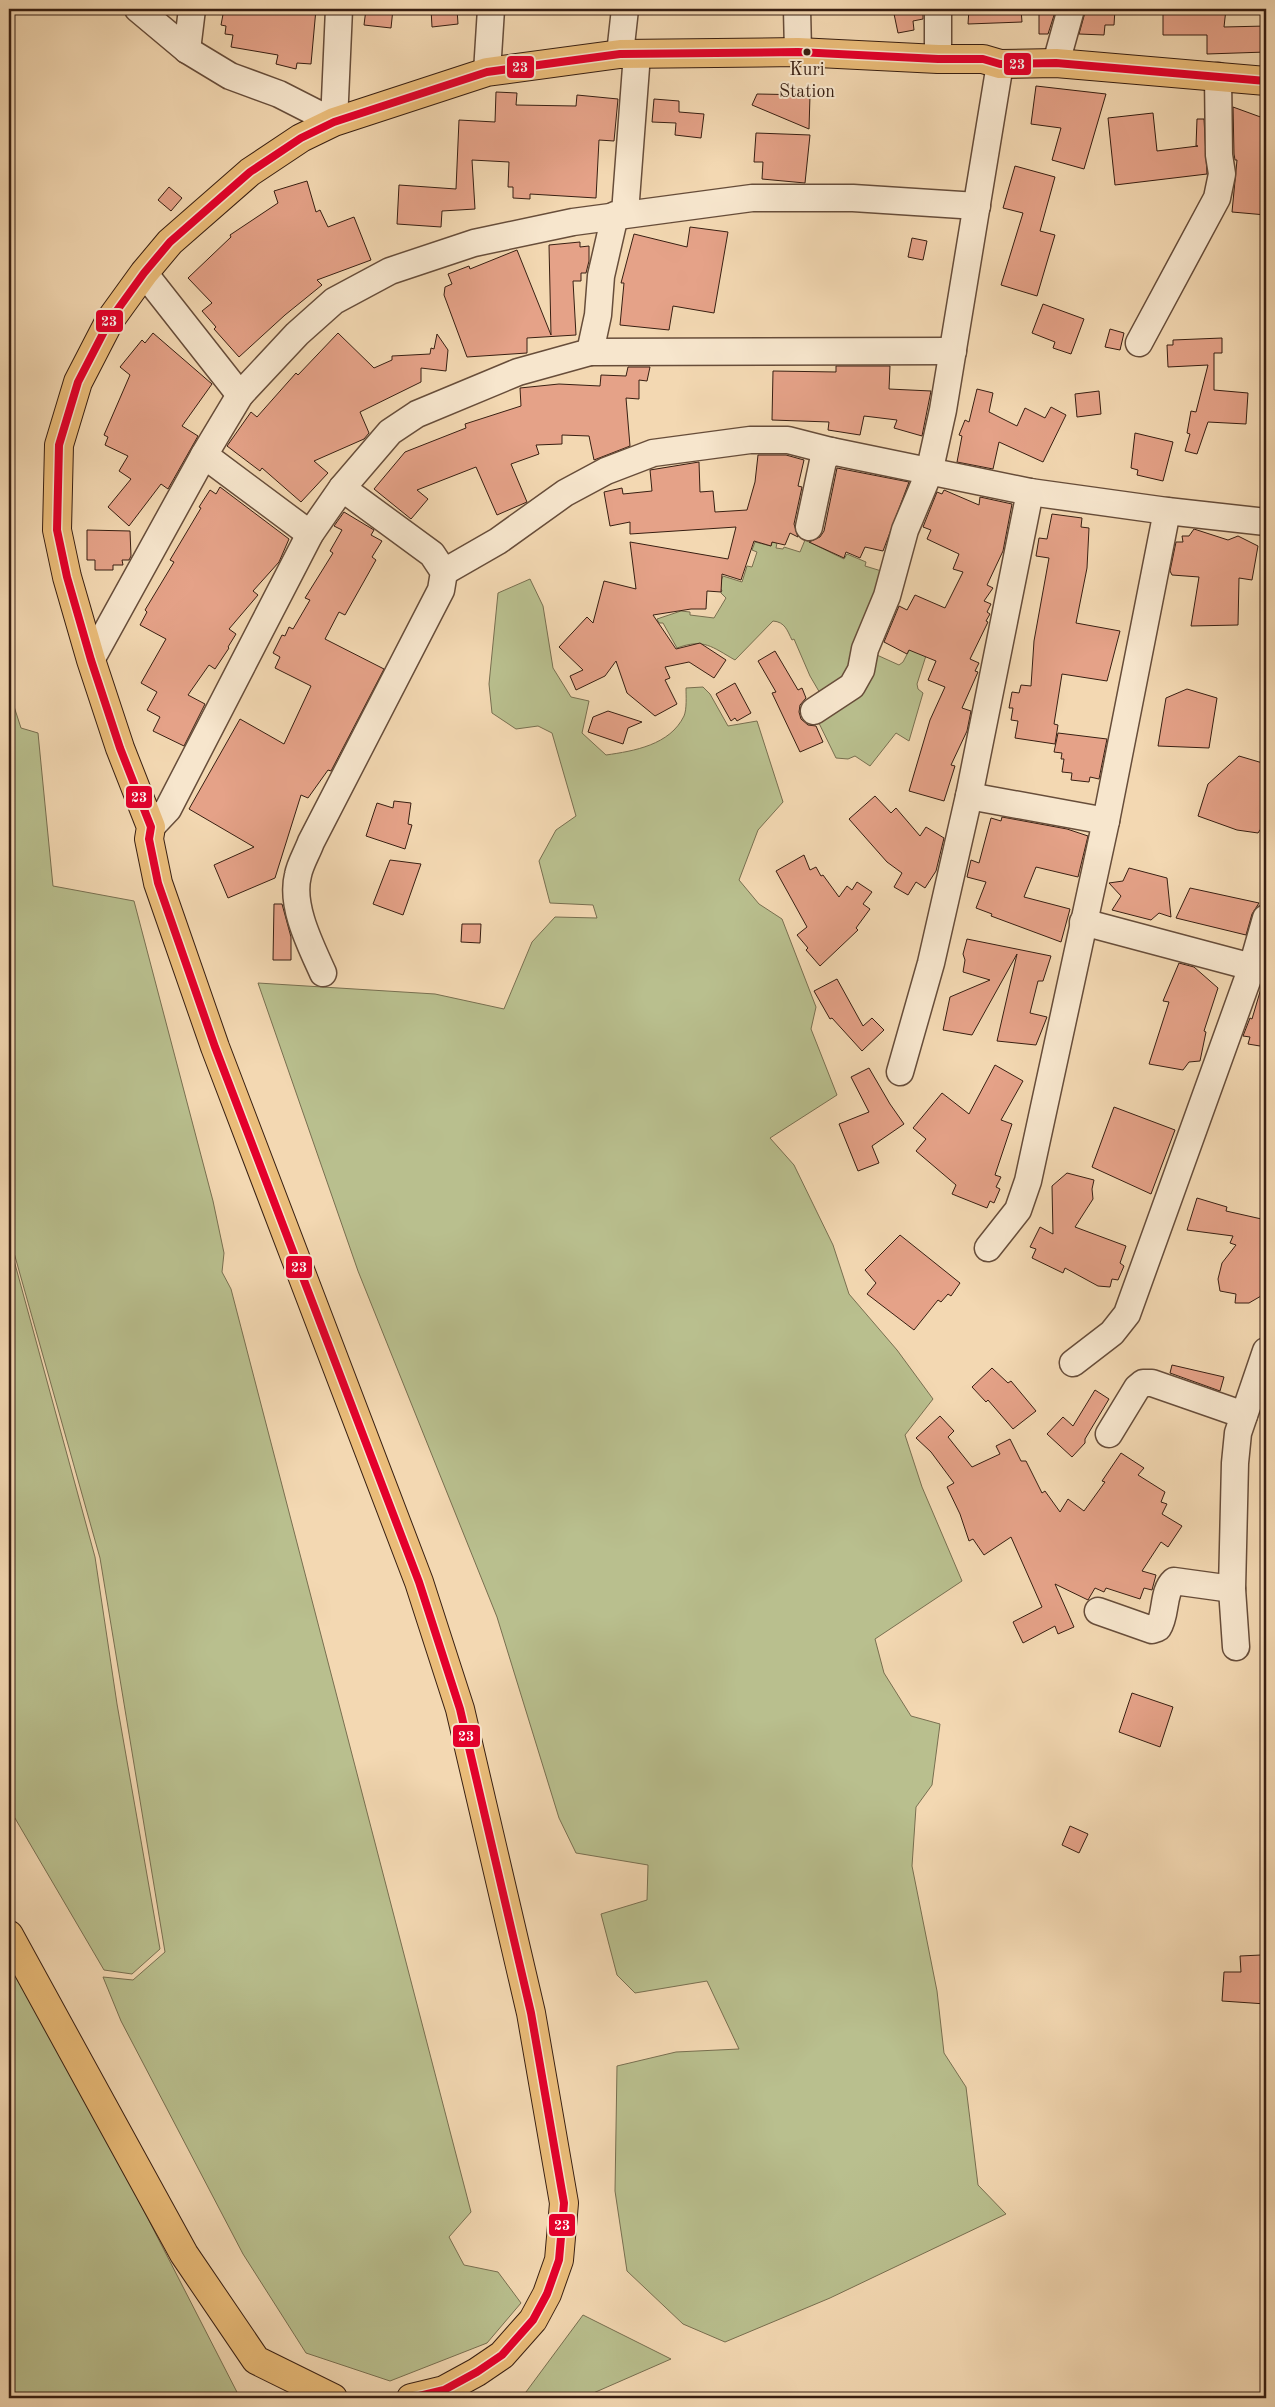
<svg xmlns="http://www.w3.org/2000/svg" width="1275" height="2407" font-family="'Old Standard TT',serif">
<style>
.green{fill:#b9bf8e;stroke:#786f50}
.building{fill:#e5a288;stroke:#381f12}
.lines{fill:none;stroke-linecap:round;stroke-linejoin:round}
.minor-casing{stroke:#674d3a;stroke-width:29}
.major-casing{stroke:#381f12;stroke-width:30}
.minor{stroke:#f7e6cd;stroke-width:26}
.major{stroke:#eabc79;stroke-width:28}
.bus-1-casing{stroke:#f7e6cd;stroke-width:11}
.bus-1{stroke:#e4002b;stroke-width:8}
.bus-dot{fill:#381f12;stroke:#f7e6cd;stroke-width:2}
.labels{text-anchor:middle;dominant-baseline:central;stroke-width:4;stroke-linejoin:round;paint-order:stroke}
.bus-label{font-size:18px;fill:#381f12;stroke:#f7e6cd}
.line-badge{stroke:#f7e6cd;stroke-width:2}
.badge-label{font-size:14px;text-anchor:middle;font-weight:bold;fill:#fff}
</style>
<rect width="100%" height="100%" fill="#f3d8b2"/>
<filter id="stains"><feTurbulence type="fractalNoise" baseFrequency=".004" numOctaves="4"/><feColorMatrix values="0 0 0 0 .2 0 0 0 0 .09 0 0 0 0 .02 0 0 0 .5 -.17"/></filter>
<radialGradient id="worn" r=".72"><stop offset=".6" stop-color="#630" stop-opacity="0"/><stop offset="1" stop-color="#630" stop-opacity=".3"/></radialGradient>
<g class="green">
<path d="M805,540L844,559L847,554L866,562L865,566L888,573L860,662L824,700L810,676L794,639L792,640C787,630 785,622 773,621L735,660C712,647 704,638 677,648L663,623H659L657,619L681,611L690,612V615L714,618L726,598L721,593L722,590L718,588L723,576L742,582L747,566L752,567L757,552L752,550L755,542L771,546L772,542L777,543L776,548L783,549L784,547L800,552Z"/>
<path d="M530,579L543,606L553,668L571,697L589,701L582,733L606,755C634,751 670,745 684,716C687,709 686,696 686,688L703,687L710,694L728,726L757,721L783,802L758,830L739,880L759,904L782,919L816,1007L811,1029L837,1095L770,1138L794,1165L833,1245L849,1294L897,1350L933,1399L905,1435L922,1487L962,1581L875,1639L884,1673L911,1716L940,1724L932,1785L916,1807L912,1866L937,1991L944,2053L966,2087L978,2185L1006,2214L830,2298L725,2342L683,2324L627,2271L615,2191L617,2066L676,2052L739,2049L707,1981L635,1993L617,1975L601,1914L647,1900L648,1865L576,1853L559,1818L497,1617L358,1271L258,983L435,994L504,1009L532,942L555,917L597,918L593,905L550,903L539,861L556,830L576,816L552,733L538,726L516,729L492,713L489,684L498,593Z"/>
<path d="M916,637L930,643L917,684L918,689L923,693L909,741L896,733L870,766L855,756L848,759L836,758L815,715L868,651L899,665L903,662Z"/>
<path d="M9,691L21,728L38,733L53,886L134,901L213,1201L224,1253L222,1272L231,1289L471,2212L449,2237L464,2265L498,2272L521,2303L487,2343L390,2381L306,2353L243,2254L121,2021L103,1977L133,1980L165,1952L100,1558L9,1235Z"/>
<path d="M9,1242L95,1557L117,1704L160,1949L132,1974L104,1970L9,1808Z"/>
<path d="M9,1965L104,2133L240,2398H9Z"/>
<path d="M583,2315L671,2359L582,2398H520L523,2396Z"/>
</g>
<g class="building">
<path d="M224,9H316L311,64L297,63L296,69L276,64L278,55L231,47L233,35L225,34L226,26L221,25Z"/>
<path d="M366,9H393L391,28L364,25Z"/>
<path d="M431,9H457L458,24L432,27Z"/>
<path d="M893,9H923V19L913,21L914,30L898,33Z"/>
<path d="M969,9H1021L1022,22L968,24Z"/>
<path d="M1039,9H1056L1048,34H1039Z"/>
<path d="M1086,9H1115L1114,25H1105L1104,35L1079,34Z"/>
<path d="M1163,9H1226L1224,27L1266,26V52L1207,54V35H1163Z"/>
<path d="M1036,86L1106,94L1084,169L1052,160L1061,128L1031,124Z"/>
<path d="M496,92L517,93L516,105L576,106L577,95L618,99L614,141L599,140L596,198L530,194V199L513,198V187H508L509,162L472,160L475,209L442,211L441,227L397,224L399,185L456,189L459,120L495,122Z"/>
<path d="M757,94L810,95L809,129L752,105Z"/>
<path d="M654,99L679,101V112L704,114L701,138L675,135L676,123L652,122Z"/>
<path d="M1233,107L1266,119V215L1232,212L1237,160H1235L1234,154Z"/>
<path d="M1153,113L1157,151L1198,146H1196L1197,119H1204L1207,174L1115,185L1108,118Z"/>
<path d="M756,133L810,135L805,183L762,179L763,162H754Z"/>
<path d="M1015,166L1055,177L1040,231L1055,235L1037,296L1001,285L1023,213L1003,208Z"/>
<path d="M307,181L316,212L320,210L328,227L354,217L371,260L317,280L322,285L285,315L239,357L214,329L216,327L202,311L212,303L188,278L231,237L230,235L278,203L274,191Z"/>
<path d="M169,187L182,198L171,211L158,200Z"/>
<path d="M690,227L728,232L714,313L673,306L669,330L620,325L624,283H621L634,234L687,247Z"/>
<path d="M912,238L927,241L923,260L908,257Z"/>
<path d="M580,242V247L589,246V261L586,273H581V281H573L576,335L527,338V353L467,357L444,295L445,287L452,284L448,274L469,266L470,269L517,250L551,335L549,245Z"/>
<path d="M1043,304L1084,319L1071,354L1053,348L1055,342L1032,333Z"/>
<path d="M1110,329L1124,333L1120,350L1105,347Z"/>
<path d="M153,333L212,384L182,426L198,436L168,489L161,484L129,526L108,507L131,479L119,471L128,456L105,445L108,437L104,435L130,375L120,367L142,340L145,343Z"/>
<path d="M338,333L374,368L392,360V356L430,354L431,348L434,349L437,334L448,350L446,371L421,368V382L360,412L369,433L364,439L314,461L328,473L301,502L262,468L260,471L227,446L251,412L257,417L296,373L298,375Z"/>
<path d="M1222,338V353H1214V390L1248,393L1246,424L1208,422L1197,454L1185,451L1190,434L1187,433L1191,411L1196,412L1208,365L1168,367L1167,345H1173V340Z"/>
<path d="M836,366H890L889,389L931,391L922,436L894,428L897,420L864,416L860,435L828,430L829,422L772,420L773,371L836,372Z"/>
<path d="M628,367H650L647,381L639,380V399L626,398L630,446L594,460L589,436L562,435V444L536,445L539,454L511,464L527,502L497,515L476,467L417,490L428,499L411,519L374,489L405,452L466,428L465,424L521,406L520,388L559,384L600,386L601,375L626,376Z"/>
<path d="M977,389L993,393L989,412L1017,426L1025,408L1045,418L1051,407L1066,415L1043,462L999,442L993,469L957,462L962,436L959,435L965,420L969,422Z"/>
<path d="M1099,391L1101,414L1077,417L1075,394Z"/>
<path d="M1135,433L1173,442L1163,481L1137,475L1138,470L1131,468Z"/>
<path d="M758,455H786L804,460L798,486L802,487L794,524L798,537L790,533L785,545L772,542L771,546L754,541L741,580L722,574L721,592L707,591L706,609H691L653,615L676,649L700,643L726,660L714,678L689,662L665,667L670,678L665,680L677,704L655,716L627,693L616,661L605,676L576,690L570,676L583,670L559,647L587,617L593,623L604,581L636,589L630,542L728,559L736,527L630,534V522L610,526L604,492L622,488L623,494L652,491L650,470L699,462L700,492L713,491L715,512L747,510L755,482Z"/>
<path d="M837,468L909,482L883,551L865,547L860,558L846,552L844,558L809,542L820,537L824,531Z"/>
<path d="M220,487L289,539L279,562L253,591L258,595L229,629L236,634L228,647L229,648L215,669L209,665L188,695L205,704L184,746L153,731L160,717L147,710L157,692L141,683L166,639L140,625L147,612L145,610L174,562L170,560L201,508L199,507L210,490L216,494Z"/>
<path d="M944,490L979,505L980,497L1012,504L1003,551L987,585L993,588L984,601L991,604L987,612L990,614L986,621L988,622L970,659L979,663L975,671L978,672L962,708L971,711L967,731L951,765L955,766L944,801L909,791L930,720L945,687L928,680L936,661L909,650L907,654L884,642L899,606L907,610L915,595L945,608L963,572L953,569L959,554L927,539L931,530L923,527L937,492L942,494Z"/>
<path d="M344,512L374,530L371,535L382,541L372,557L376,560L345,615L339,612L325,639L384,669L331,771L328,770L308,798L301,795L275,878L228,898L214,865L254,847L189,809L240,719L284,744L311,686L275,668L280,657L273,653L282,635L285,636L289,627L293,629L310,600L305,598L333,553L330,551L342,530L334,526Z"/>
<path d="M1052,514L1082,518L1081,527L1089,528L1087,568L1076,623L1120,631L1107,681L1062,674L1054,724L1058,725L1055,744L1015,738L1018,721L1011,720L1013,708H1009L1012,692L1019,693L1021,685L1031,686L1034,641L1049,558L1036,556L1039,538L1047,539Z"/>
<path d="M1194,529L1228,540L1238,536L1258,546L1252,580L1239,578L1238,625L1191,626L1199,577L1172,575L1170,571L1176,542H1183L1182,536H1189Z"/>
<path d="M87,530L130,531L131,556L129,560H122L123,565H113V570H95V560H87Z"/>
<path d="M775,651L798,690L802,688L806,698L800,705L799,712L801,719L808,725L816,726L823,742L800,752L772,693L776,692L758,661Z"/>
<path d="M735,683L751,713L737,721L735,718L731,721L716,694Z"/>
<path d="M1187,689L1217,698L1209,748L1158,746L1166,698Z"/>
<path d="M608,711L642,722L628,728L623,744L588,732L593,717Z"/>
<path d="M1058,733L1107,739L1099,779L1090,777L1089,782L1071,780L1072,773L1062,772L1064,759H1061L1062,753L1054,752Z"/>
<path d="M1239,756L1266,764V821L1258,833L1237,830L1198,816L1208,784Z"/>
<path d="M875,796L891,813L896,808L920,836L926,827L944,838L936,871L925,888L916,882L908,895L894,887L902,873L887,862L849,819Z"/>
<path d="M394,801L411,803L408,824L412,825L405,849L366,836L377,803L393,808Z"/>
<path d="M1002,817L1067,829L1088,836L1078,877L1036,867L1024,897L1070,909L1061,942L991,916L992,914L976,908L986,882L967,877L971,860L979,863L991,818L1001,821Z"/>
<path d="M804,855L810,870L816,867L821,876L823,875L839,897L847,886L852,890L857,882L872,892L863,904L870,909L856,928L858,930L820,966L806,950L808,948L797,935L807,927L776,871Z"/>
<path d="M390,860L421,864L403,915L373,904Z"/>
<path d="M1129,868L1167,878L1171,917L1159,913L1151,920L1112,910L1121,896L1109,883L1123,881Z"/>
<path d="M1190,888L1259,903L1252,914L1246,935L1176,918Z"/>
<path d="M274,904H282L291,937V960H273Z"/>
<path d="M462,924H481L480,943L461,942Z"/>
<path d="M967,939L1051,956L1043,981H1038L1030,1013L1047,1017L1036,1045L997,1041L1017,954L972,1035L943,1030L950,997L990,980L963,972L965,960L963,954Z"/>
<path d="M1179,963L1194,967L1218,988L1204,1031L1206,1032L1200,1061L1189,1062L1183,1070L1149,1064L1169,1002L1163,1001Z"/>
<path d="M837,979L863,1026L872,1018L884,1030L862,1051L832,1018L830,1019L814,991Z"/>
<path d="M1262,985H1266V1047L1248,1044L1250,1037L1243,1036L1250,1018L1252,1019Z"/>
<path d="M995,1065L1023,1081L1001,1120L1012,1124L995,1175L1001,1177L996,1187L1000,1189L994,1203L990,1201L987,1208L952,1194L956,1185L916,1151L926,1139L913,1128L942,1093L969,1114Z"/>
<path d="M869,1068L890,1104L904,1124L872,1146L879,1163L858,1171L839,1124L869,1112L851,1077Z"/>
<path d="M1114,1107L1175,1130L1151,1194L1092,1167Z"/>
<path d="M1067,1173L1094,1180L1092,1189L1093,1199L1075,1227L1126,1246L1120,1263L1124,1266L1118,1280L1112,1279L1110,1287L1098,1286L1065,1268L1063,1273L1032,1258L1036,1249L1030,1247L1040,1227L1053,1234L1052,1186Z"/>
<path d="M1197,1198L1227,1207L1226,1211L1266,1220V1254L1261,1296L1249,1303H1235L1236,1294L1220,1291L1218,1279L1222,1263L1236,1245L1230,1243L1233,1236L1187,1230Z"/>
<path d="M900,1235L960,1283L951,1296L948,1294L941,1302L938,1300L914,1330L867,1294L876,1283L865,1270Z"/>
<path d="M1172,1365L1224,1377L1220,1391L1170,1373Z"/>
<path d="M992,1368L1008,1383L1011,1381L1036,1411L1013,1429L988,1400L986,1402L972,1387Z"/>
<path d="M1095,1390L1109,1399L1085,1439V1443L1072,1457L1047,1434L1063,1417L1073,1426Z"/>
<path d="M940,1416L954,1431L948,1437L972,1467L1000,1454L996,1446L1010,1439L1021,1461H1026L1042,1493L1045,1491L1060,1512L1068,1499L1084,1511L1105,1482L1102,1481L1121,1453L1144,1468L1138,1475L1165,1492L1161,1502L1167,1504L1162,1514L1182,1526L1168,1547L1161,1542L1142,1571L1156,1575L1152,1590L1144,1588L1140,1599L1106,1588L1104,1592L1095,1588L1088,1600L1055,1584L1074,1627L1058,1634L1055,1626L1023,1643L1013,1622L1042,1607L1011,1537L984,1555L973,1539L969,1541L960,1514L947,1487L954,1483L931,1452L916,1438Z"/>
<path d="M1132,1693L1173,1707L1160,1747L1119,1732Z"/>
<path d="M1070,1826L1088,1834L1079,1853L1062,1845Z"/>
<path d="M1261,1955V1975H1266V2004L1222,2001L1224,1972H1241L1240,1956Z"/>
</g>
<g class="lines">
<g class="minor-casing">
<g id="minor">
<path d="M138,9L187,50L230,76L279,94L334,122L339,9"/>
<path d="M797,9L798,52"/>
<path d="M187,50L192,9"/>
<path d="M620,54L625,9"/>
<path d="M938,59V9"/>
<path d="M1056,63L1071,9"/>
<path d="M487,72L491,9"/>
<path d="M625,213L637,54"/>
<path d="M144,273L240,395"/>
<path d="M1139,343L1217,198L1222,174L1219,155L1218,76"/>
<path d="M590,352L953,351"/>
<path d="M204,455L310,534"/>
<path d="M809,527L823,461L831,451L1030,492L1167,511L1266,522"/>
<path d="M444,572L498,541L565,493L606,471L653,453L750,440H788L831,451"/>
<path d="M91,660L204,455L240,395L297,334L334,301L390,271L474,243L573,222L752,198H853L977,206"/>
<path d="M814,711L852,686L861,670L865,649L887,596L905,530L929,473L943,410L1000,64"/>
<path d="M969,796L1106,821"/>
<path d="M151,827L168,809L310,534L342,488L390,432L417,414L518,372L590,352L598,315L601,276L615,215"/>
<path d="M1083,922L1252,967"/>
<path d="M323,973C311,946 290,906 298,875C300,864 307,853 311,842L441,590L444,572L432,554L342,488"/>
<path d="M900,1072L931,963L969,796L1030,492"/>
<path d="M988,1248L1018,1210L1028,1181L1106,821L1167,511"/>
<path d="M1073,1363L1112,1333L1127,1314L1252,967L1266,918"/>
<path d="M1109,1434L1137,1388L1143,1383H1152L1244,1415"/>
<path d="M1098,1611L1152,1630L1158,1628C1167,1614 1162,1592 1174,1581L1232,1589"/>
<path d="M1236,1647L1232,1589L1235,1463L1238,1433L1266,1351"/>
</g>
</g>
<g class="major-casing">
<g id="major">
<path d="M9,1935L184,2254L256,2360L333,2398"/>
<path d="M411,2398L444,2390L477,2372L502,2355L533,2320L547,2294L559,2260L564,2203L531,2013L460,1709L419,1582L215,1047L158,883L149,839L151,827L120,748L91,660L67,577L57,530L59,445L78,382L110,320L144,273L170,242L250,172L301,138L334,122L487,72L620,54L798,52L938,59H983L1000,64L1056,63L1266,81"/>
</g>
</g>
<use href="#minor" class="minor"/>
<use href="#major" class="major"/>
<g class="bus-1-casing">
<path id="bus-1" d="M411,2398L444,2390L477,2372L502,2355L533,2320L547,2294L559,2260L564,2203L531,2013L460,1709L419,1582L215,1047L158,883L149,839L151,827L120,748L91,660L67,577L57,530L59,445L78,382L110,320L144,273L170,242L250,172L301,138L334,122L487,72L620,54L798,52L938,59H983L1000,64L1056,63L1266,81"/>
</g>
<use href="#bus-1" class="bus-1"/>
</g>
<circle class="bus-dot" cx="807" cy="52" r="4.5"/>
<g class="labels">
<g class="bus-label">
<text x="807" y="70">Kuri<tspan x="807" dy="22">Station</tspan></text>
</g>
</g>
<g class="line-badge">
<rect x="1003" y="52" width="29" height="24" rx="5" fill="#e4002b"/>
<rect x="506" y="55" width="29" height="24" rx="5" fill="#e4002b"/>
<rect x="95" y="309" width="29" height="24" rx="5" fill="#e4002b"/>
<rect x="125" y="785" width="28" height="24" rx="5" fill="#e4002b"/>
<rect x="285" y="1255" width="28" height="24" rx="5" fill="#e4002b"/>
<rect x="452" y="1724" width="29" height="24" rx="5" fill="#e4002b"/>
<rect x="548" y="2213" width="28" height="24" rx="5" fill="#e4002b"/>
</g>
<g class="badge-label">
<text x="1017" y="69">23</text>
<text x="520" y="72">23</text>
<text x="109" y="326">23</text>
<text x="139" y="802">23</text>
<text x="299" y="1272">23</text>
<text x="466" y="1741">23</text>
<text x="562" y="2230">23</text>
</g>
<rect width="1275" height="2407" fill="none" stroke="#f3d8b2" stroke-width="30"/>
<rect x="10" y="10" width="1255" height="2387" fill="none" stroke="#381f12" stroke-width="2.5"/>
<rect x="15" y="15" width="1245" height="2377" fill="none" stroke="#381f12"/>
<rect width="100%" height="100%" filter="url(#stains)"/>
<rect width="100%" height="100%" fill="url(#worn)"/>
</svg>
